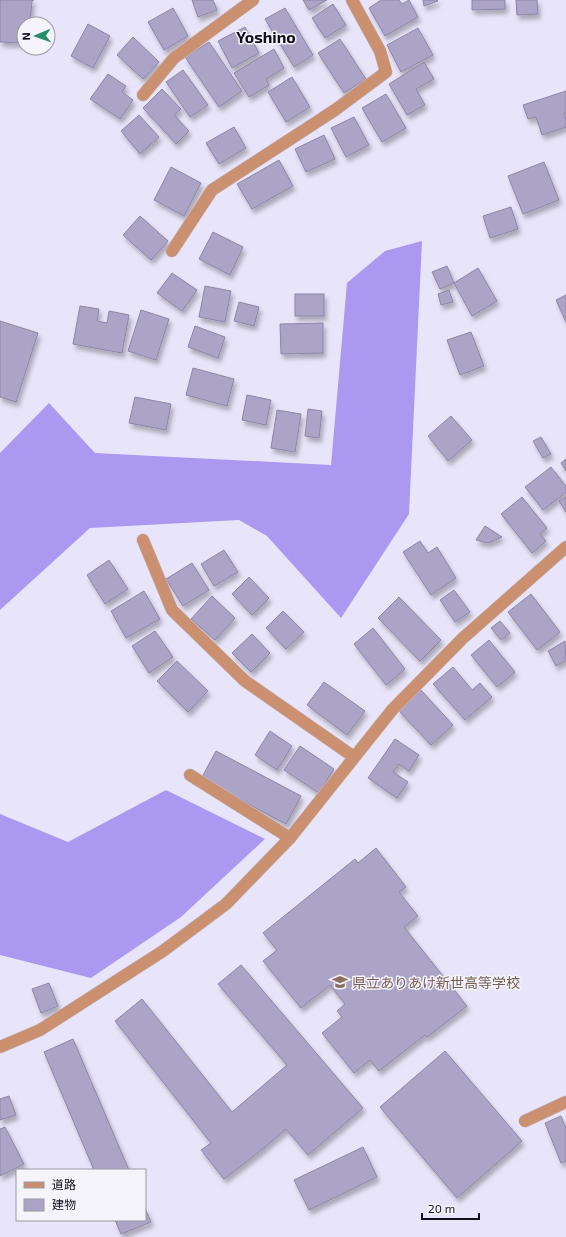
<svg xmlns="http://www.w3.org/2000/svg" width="566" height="1237" font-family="'Exo 2','Noto Sans JP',sans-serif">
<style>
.forest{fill:#ab98f0}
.building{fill:#aca4c6;stroke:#8c85a5;filter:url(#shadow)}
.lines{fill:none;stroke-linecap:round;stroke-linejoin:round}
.minor-casing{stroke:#c5c2d6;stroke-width:13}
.minor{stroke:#ca906f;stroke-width:12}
.labels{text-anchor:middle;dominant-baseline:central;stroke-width:3;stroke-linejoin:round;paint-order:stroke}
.education-label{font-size:14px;fill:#785e54;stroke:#f5f4fb;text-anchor:start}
.quarter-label{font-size:16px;font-weight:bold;fill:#0f0d19;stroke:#f5f4fb}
</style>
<defs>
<filter id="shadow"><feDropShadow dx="2.5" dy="4.5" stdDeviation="2" flood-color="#0004"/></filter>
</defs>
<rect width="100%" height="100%" fill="#e8e5fa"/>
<g class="forest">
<path d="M422,241L409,514L341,618L267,536L239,520L90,528L0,610V453L49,403L95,453L331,465L347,283L385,251Z"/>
<path d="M166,790L265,839L181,917L91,978L0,955V814L68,842Z"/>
</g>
<g class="building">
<path d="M0,0H34L32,1L30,24H24V43L0,42Z"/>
<path d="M192,0H213L217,10L198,17Z"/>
<path d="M303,0H327L309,10Z"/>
<path d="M381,0H399L402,4L409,0L418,17L385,36L369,8Z"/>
<path d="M423,0H437L438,1L424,6Z"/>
<path d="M472,0H505V9L472,10Z"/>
<path d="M516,0H537L538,14L517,15Z"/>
<path d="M333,4L346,25L325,38L312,18Z"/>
<path d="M173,8L188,36L164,50L148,22Z"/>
<path d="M285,8L313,55L294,67L265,19Z"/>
<path d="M88,24L110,36L93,68L71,56Z"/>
<path d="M245,27L259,53L232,68L218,41Z"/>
<path d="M418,28L433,55L401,72L387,45Z"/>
<path d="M133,37L159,62L143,79L117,55Z"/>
<path d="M340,39L366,79L344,93L318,53Z"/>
<path d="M209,42L242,91L219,107L185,57Z"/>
<path d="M274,49L284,68L266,79L269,85L249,97L234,73Z"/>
<path d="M424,62L434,79L416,89L425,105L407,115L389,84Z"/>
<path d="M183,70L208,105L190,117L166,82Z"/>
<path d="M108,74L126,86L122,92L133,100L120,119L90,99Z"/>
<path d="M292,77L310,107L286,122L268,92Z"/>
<path d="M162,89L181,109L174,115L189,131L176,144L143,108Z"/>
<path d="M566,91V113H564L566,120V127L542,135L536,117L528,119L523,105Z"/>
<path d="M386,94L406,128L382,142L362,108Z"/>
<path d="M139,115L159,137L140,154L121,131Z"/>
<path d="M354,117L369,145L346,157L331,128Z"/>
<path d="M234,127L246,148L219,164L206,143Z"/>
<path d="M324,135L335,159L306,172L295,149Z"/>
<path d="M279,160L293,186L252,209L237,184Z"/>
<path d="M544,162L559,200L523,214L508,176Z"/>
<path d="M171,167L201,183L184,216L154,200Z"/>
<path d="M511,207L518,229L490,238L483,216Z"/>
<path d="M140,216L168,241L151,260L123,235Z"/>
<path d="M213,232L243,247L230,275L199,259Z"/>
<path d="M447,266L454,283L440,289L432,272Z"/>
<path d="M478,268L497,301L472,316L454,283Z"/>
<path d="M172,273L197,290L182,311L157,293Z"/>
<path d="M205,286L231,291L225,322L199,317Z"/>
<path d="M449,290L453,302L441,305L438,294Z"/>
<rect x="295" y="294" width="29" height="22"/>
<path d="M566,295V322L556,300Z"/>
<path d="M239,302L259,307L254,326L234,321Z"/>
<path d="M80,306L99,309L97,321L107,323L109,311L129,315L122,353L73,344Z"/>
<path d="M141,310L169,319L156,360L128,351Z"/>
<path d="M0,321L38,333L16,402L0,397Z"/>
<path d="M323,323V353L281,354L280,324Z"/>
<path d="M195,326L225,337L218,358L188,347Z"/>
<path d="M471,332L484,366L460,375L447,340Z"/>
<path d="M193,368L234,379L227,406L186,395Z"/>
<path d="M247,395L271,400L266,425L242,420Z"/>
<path d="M135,397L171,404L166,430L129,423Z"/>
<path d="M308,409L322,411L319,438L305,436Z"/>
<path d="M277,410L301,414L295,452L271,448Z"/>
<path d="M451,416L472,440L448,461L428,436Z"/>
<path d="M541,437L551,454L543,458L533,441Z"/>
<path d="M566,459V471L561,463Z"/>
<path d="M551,467L566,486V492L543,510L525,487Z"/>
<path d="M522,497L547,528L540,534L546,541L532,553L501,514Z"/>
<path d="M566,497V512L559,501Z"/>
<path d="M485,526L502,537L488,543L476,540Z"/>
<path d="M420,541L428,553L437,547L456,578L431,595L403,552Z"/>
<path d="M224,550L238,572L214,586L201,564Z"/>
<path d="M109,560L128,589L105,604L87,575Z"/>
<path d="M192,563L209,590L183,606L166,579Z"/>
<path d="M249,577L269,598L252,615L232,594Z"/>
<path d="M454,590L470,612L455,622L440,600Z"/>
<path d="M144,591L160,619L126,638L111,611Z"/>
<path d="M531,594L560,632L537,650L508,612Z"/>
<path d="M212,596L235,618L215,640L191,619Z"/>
<path d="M399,597L441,640L420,661L378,618Z"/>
<path d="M283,611L304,632L286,649L266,628Z"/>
<path d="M500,621L510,633L501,640L491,628Z"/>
<path d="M373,628L405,669L386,685L354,644Z"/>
<path d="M155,631L173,657L149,673L132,646Z"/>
<path d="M252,634L270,653L251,672L232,653Z"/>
<path d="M489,640L515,672L497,687L471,655Z"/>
<path d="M565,641L566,660L556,666L548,651Z"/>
<path d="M177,661L208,691L188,712L157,681Z"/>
<path d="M453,667L472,690L480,683L492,697L465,720L433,684Z"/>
<path d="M324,682L365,711L347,735L307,705Z"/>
<path d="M420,689L453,725L431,745L398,710Z"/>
<path d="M270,731L292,746L277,770L255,755Z"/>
<path d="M395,739L419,755L409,771L399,764L393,772L408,782L397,798L368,778Z"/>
<path d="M300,746L334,769L319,793L284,770Z"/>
<path d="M216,751L301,796L286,824L201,779Z"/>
<path d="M376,848L406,887L399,892L418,916L404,927L467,1006L427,1037L425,1035L379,1071L370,1060L354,1073L322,1033L342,1017L337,1011L345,1004L330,985L301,1008L263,961L277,950L263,933L355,859L358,863Z"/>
<path d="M241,965L363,1108L308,1155L286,1129L259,1152L224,1179L201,1150L211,1143L115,1021L142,999L232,1112L287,1065L218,984Z"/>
<path d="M49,983L58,1006L41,1013L32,989Z"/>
<path d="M73,1039L129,1170H94L44,1052Z"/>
<path d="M445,1051L522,1141L457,1198L380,1107Z"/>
<path d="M9,1096L16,1115L0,1120V1099Z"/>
<path d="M561,1116L566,1129V1161L561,1163L545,1123Z"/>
<path d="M5,1127L24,1164L0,1176V1129Z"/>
<path d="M363,1147L377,1177L309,1210L294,1180Z"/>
<path d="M145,1208L151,1222L121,1234L115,1220H145Z"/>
</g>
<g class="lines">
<g class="minor-casing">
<g id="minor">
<path d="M143,95L174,58L253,0"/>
<path d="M172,251L212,190L335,110L386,72L380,51L352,0"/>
<path d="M143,540L172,610L245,681L354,757"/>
<path d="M190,775L290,838"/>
<path d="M0,1047L40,1030L163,951L226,904L290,838L392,710L463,638L566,547"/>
<path d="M525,1121L566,1102"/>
</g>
</g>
<use href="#minor" class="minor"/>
</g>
<defs>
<g id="school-bare" transform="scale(1.2)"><path d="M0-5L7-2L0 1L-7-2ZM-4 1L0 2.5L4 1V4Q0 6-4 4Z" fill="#8d6e63" stroke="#f5f4fb" stroke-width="2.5" paint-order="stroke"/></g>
</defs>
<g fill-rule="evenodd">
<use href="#school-bare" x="340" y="982"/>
</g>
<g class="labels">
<g class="education-label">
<text x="352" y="982">県立ありあけ新世高等学校</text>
</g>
<g class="quarter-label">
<text x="266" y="36">Yoshino</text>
</g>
</g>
<rect x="16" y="1169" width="130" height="52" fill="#f5f4fb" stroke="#9998a1"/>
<rect x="24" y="1182" width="20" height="6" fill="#ca906f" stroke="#9998a1"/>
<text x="52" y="1189" font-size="12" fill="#0f0d19">道路</text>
<rect x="24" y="1199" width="20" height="12" fill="#aca4c6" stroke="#9998a1"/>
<text x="52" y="1209" font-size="12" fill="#0f0d19">建物</text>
<g transform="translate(36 36) rotate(268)"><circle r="19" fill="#f5f4fb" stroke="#9998a1"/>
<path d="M0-3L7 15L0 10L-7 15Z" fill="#258d6a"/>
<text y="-6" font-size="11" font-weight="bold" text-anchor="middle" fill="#0f0d19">N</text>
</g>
<path d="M422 1213v6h57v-6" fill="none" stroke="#0f0d19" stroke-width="2"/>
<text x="428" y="1213" font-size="12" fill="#0f0d19" stroke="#f5f4fb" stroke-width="3" paint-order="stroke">20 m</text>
</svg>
